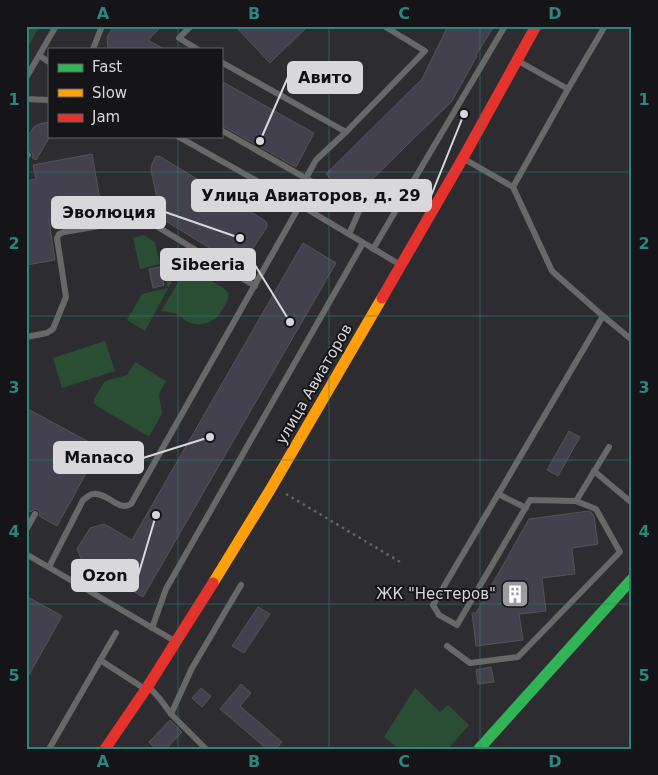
<svg xmlns="http://www.w3.org/2000/svg" width="658" height="775" font-family="'DejaVu Sans',sans-serif">
<style>
.green{fill:#2a4e34}
.building{fill:#44414f;stroke:#545356}
.lines{fill:none;stroke-linecap:round;stroke-linejoin:round}
.path{stroke:#666567;stroke-width:2.5;stroke-dasharray:2.5 4;stroke-linecap:butt}
.lane{stroke:#686868;stroke-width:6}
.fast{stroke:#30b455;stroke-width:11}
.slow{stroke:#ff9f0a;stroke-width:11}
.jam{stroke:#e5322d;stroke-width:11}
.grid{fill:none;stroke:#2d857e;stroke-width:1;stroke-opacity:0.55}
.labels{text-anchor:middle;dominant-baseline:central;stroke-width:4;stroke-linejoin:round;paint-order:stroke}
.street-label{font-size:15px;fill:#d8d7dc;stroke:#151418}
.poi-label{font-size:15px;fill:#d8d7dc;stroke:#151418;text-anchor:end}
.leader{fill:none;stroke:#d8d7dc;stroke-width:2}
.callout-dot{fill:#d8d7dc;stroke:#151418;stroke-width:2}
.callout{fill:#d8d7dc;stroke:#d8d7dc;stroke-width:2}
.callout-label{font-size:16px;text-anchor:middle;font-weight:bold;fill:#111}
.neatline{fill:none;stroke:#2d857e;stroke-width:2}
.grid-label{font-size:16px;text-anchor:middle;font-weight:bold;fill:#2d857e}
</style>
<rect width="100%" height="100%" fill="#2d2d31"/>
<g class="green">
<path d="M26,26H40L26,50Z"/>
<path d="M144,235L155,243L160,264L140,269L133,238Z"/>
<path d="M173,252L184,259L145,331L127,320L142,294L168,288L163,269Z"/>
<path d="M188,269H192L225,289L229,294C228,301 224,306 221,312C215,322 202,327 190,323C185,321 182,317 177,314C172,312 167,312 161,311L185,271Z"/>
<path d="M105,341L115,371L62,388L53,358Z"/>
<path d="M135,362L166,381L159,394L162,414L150,435L148,436L97,406L94,403V399L105,381L127,375Z"/>
<path d="M415,688L440,712L448,705L469,725L448,749H399L384,737Z"/>
</g>
<g class="building">
<path d="M114,26H162L148,40L164,49H108L107,37Z"/>
<path d="M235,26H308L270,63Z"/>
<path d="M448,26H494L476,55L477,56L452,101L352,199L347,196L326,174L422,79Z"/>
<path d="M221,81L314,133L296,167L221,125Z"/>
<path d="M49,122V138L36,160L32,158L33,155L31,151L26,150V140L33,128L39,124Z"/>
<path d="M92,154L102,211L49,220L55,260L26,265V181L36,179L33,165Z"/>
<path d="M156,156L161,157L264,220L267,223V227L251,251L237,260L233,261L229,260L161,218L151,170L152,164Z"/>
<path d="M303,243L336,263L143,597L82,561L77,549L90,528L104,524L132,540Z"/>
<path d="M160,267L164,285L153,288L149,269Z"/>
<path d="M26,408L100,448L57,526L39,516L40,512L37,509L33,510L31,512L26,509Z"/>
<path d="M569,431L580,437L558,476L547,470Z"/>
<path d="M589,511L592,513L594,516L598,544L572,548L575,574L542,578L546,611L519,614L523,640L476,646L472,613H476L529,519Z"/>
<path d="M26,596L62,616L26,680Z"/>
<path d="M258,607L270,614L244,653L232,646Z"/>
<path d="M491,667L494,682L478,684L476,670Z"/>
<path d="M241,684L251,693L240,706L282,742L276,749H267L220,709Z"/>
<path d="M201,688L211,696L202,707L192,698Z"/>
<path d="M170,720L182,732L166,749H156L149,742Z"/>
</g>
<g class="lines">
<path class="path" d="M286,494L402,563"/>
<g class="lane">
<path d="M191,26L179,38L197,49"/>
<path d="M605,26L568,89L513,187L552,271L603,316L632,340"/>
<path d="M93,49L102,26"/>
<path d="M40,56L49,62"/>
<path d="M221,62L346,132"/>
<path d="M520,62L568,89"/>
<path d="M26,78L56,26"/>
<path d="M26,99L49,100"/>
<path d="M221,130L360,209L349,234"/>
<path d="M177,136L300,205L399,264"/>
<path d="M26,156L28,155"/>
<path d="M466,160L513,187"/>
<path d="M306,178L316,160L346,132L425,51L384,26"/>
<path d="M373,249L505,26"/>
<path d="M26,337L47,333L53,329L66,297L57,238L59,234L64,232L141,219L148,221L255,286"/>
<path d="M594,471L632,503"/>
<path d="M498,494L526,508"/>
<path d="M576,501L609,447"/>
<path d="M26,530L35,514"/>
<path d="M26,554L173,640"/>
<path d="M49,567L83,500C86,498 90,494 93,494C108,492 118,512 131,504L300,205"/>
<path d="M152,628L166,589L363,243"/>
<path d="M447,646L470,663L518,657L620,552L596,509L576,501L530,500L457,625L439,615L433,605L603,316"/>
<path d="M100,660L142,687"/>
<path d="M151,689L160,699L171,714L206,749"/>
<path d="M171,714L192,668L241,585"/>
<path d="M49,749L116,633"/>
</g>
<path class="fast" d="M479,749L632,579"/>
<path class="slow" d="M213,583L270,490L382,298"/>
<g class="jam">
<path d="M382,298L463,158L536,26"/>
<path d="M105,749L148,686L213,583"/>
</g>
</g>
<path class="grid" d="M178,26V49M329,26V749M480,26V749M178,136V749M26,172H632M26,316H632M26,460H632M26,604H632"/>
<defs>
<g id="building-square" transform="scale(1.4375)"><rect x="-9" y="-9" width="18" height="18" rx="4" fill="#9c9ca0" stroke="#151418"/><path d="M-4-6H4V6H1V3H-1V6H-4ZM-2.5-4.3h1.7v1.8h-1.7ZM.8-4.3h1.7v1.8H.8ZM-2.5-1h1.7V.8h-1.7ZM.8-1h1.7V.8H.8Z" fill="#fff"/></g>
</defs>
<g fill-rule="evenodd">
<use href="#building-square" x="515" y="594"/>
</g>
<g class="labels">
<g class="street-label">
<text transform="translate(314 384) rotate(-60)">улица Авиаторов</text>
</g>
<g class="poi-label">
<text x="496" y="594">ЖК "Нестеров"</text>
</g>
</g>
<path class="leader" d="M260 141L288 77M464 114L431 196M240 238L165 212M290 322L255 265M210 437L143 458M156 515L138 576"/>
<g class="callout-dot">
<circle cx="260" cy="141" r="5"/>
<circle cx="464" cy="114" r="5"/>
<circle cx="240" cy="238" r="5"/>
<circle cx="290" cy="322" r="5"/>
<circle cx="210" cy="437" r="5"/>
<circle cx="156" cy="515" r="5"/>
</g>
<g class="callout">
<rect x="288" y="62" width="74" height="31" rx="5"/>
<rect x="192" y="180" width="239" height="31" rx="5"/>
<rect x="52" y="197" width="113" height="31" rx="5"/>
<rect x="161" y="249" width="94" height="31" rx="5"/>
<rect x="54" y="442" width="89" height="31" rx="5"/>
<rect x="72" y="560" width="66" height="31" rx="5"/>
</g>
<g class="callout-label">
<text x="325" y="83">Авито</text>
<text x="311" y="201">Улица Авиаторов, д. 29</text>
<text x="109" y="218">Эволюция</text>
<text x="208" y="270">Sibeeria</text>
<text x="99" y="463">Manaco</text>
<text x="105" y="581">Ozon</text>
</g>
<rect width="658" height="775" fill="none" stroke="#151418" stroke-width="55"/>
<rect x="48" y="48" width="175" height="90" fill="#151418" stroke="#636266"/>
<rect x="58" y="64" width="25" height="8" fill="#30b455" stroke="#636266"/>
<text x="92" y="72" font-size="15" fill="#d8d7dc">Fast</text>
<rect x="58" y="89" width="25" height="8" fill="#ff9f0a" stroke="#636266"/>
<text x="92" y="98" font-size="15" fill="#d8d7dc">Slow</text>
<rect x="58" y="114" width="25" height="8" fill="#e5322d" stroke="#636266"/>
<text x="92" y="122" font-size="15" fill="#d8d7dc">Jam</text>
<rect x="28" y="28" width="602" height="720" class="neatline"/>
<g class="grid-label">
<text x="103" y="19">A</text>
<text x="254" y="19">B</text>
<text x="404" y="19">C</text>
<text x="555" y="19">D</text>
<text x="14" y="105">1</text>
<text x="644" y="105">1</text>
<text x="14" y="249">2</text>
<text x="644" y="249">2</text>
<text x="14" y="393">3</text>
<text x="644" y="393">3</text>
<text x="14" y="537">4</text>
<text x="644" y="537">4</text>
<text x="14" y="681">5</text>
<text x="644" y="681">5</text>
<text x="103" y="767">A</text>
<text x="254" y="767">B</text>
<text x="404" y="767">C</text>
<text x="555" y="767">D</text>
</g>
</svg>
